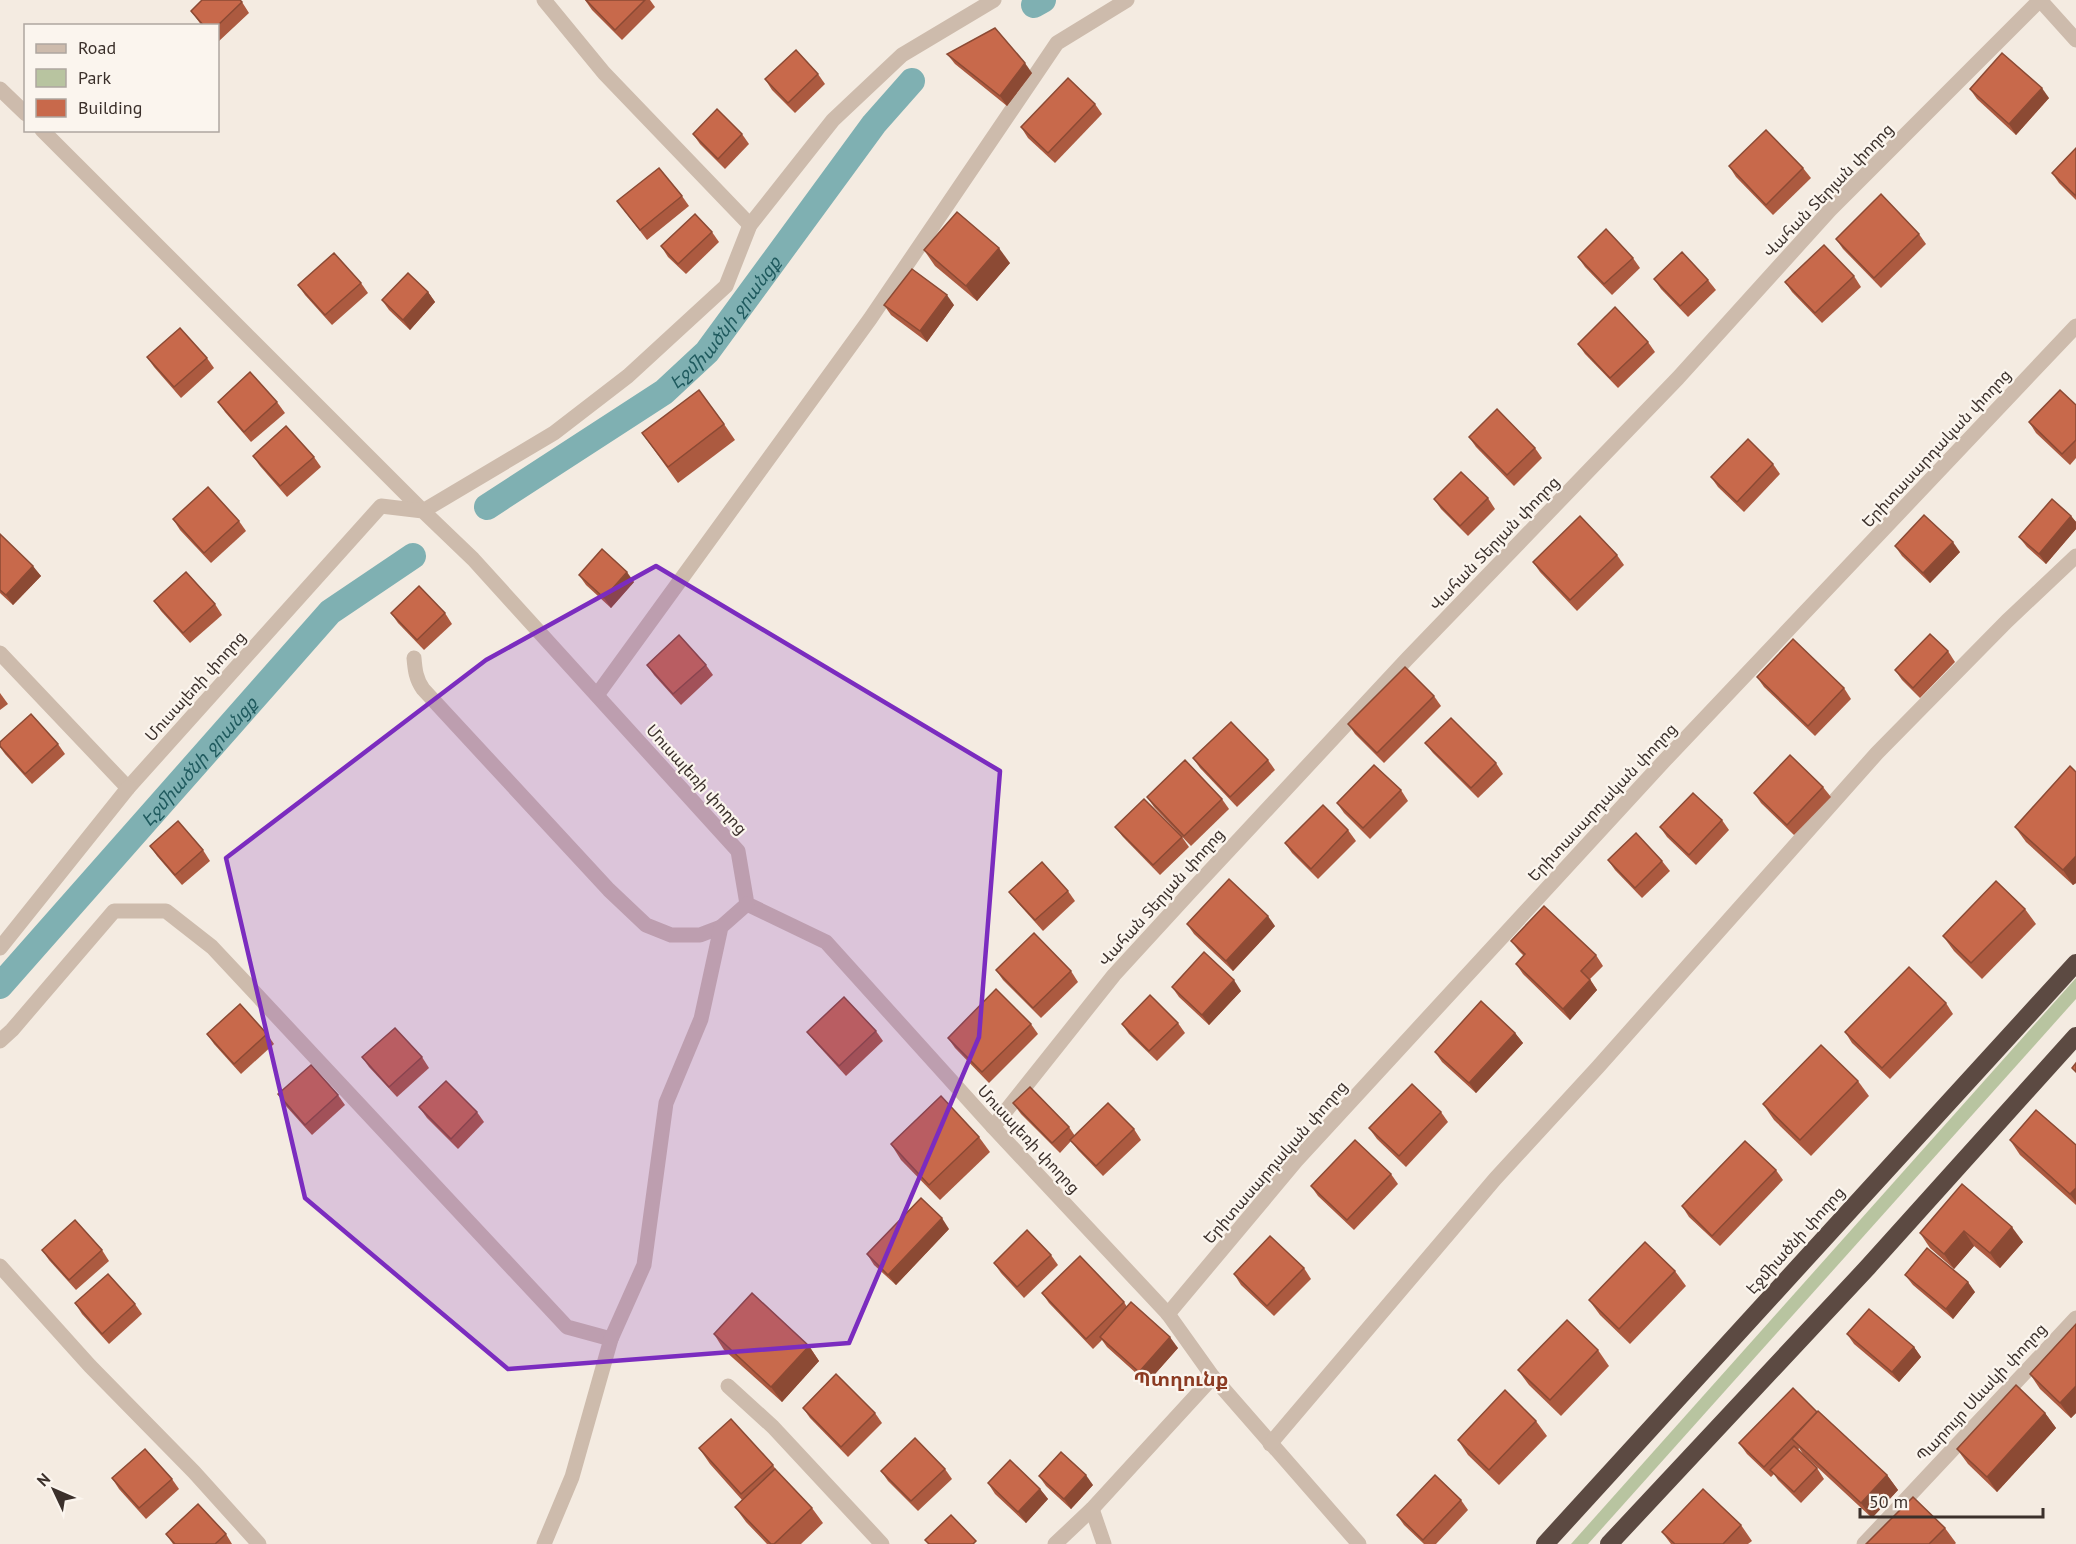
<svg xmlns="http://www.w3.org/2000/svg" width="2076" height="1544" font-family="'PT Sans','Noto Sans Armenian',sans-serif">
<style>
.green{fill:#b8c4a0}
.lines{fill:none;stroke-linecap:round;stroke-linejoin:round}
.canal{stroke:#7fb0b2;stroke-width:26}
.minor{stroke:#cdbbac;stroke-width:15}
.highway{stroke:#5c4a42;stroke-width:18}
.wall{fill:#ac5a40}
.shaded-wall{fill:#8c4a34}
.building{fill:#c8694b;stroke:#8c4a34;stroke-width:1.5}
.marked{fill:#7b2cbf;fill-opacity:0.2;stroke:#7b2cbf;stroke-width:4.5;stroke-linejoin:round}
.labels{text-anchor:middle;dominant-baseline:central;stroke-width:4.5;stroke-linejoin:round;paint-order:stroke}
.street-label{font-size:16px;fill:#3b302b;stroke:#fbf5ee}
.water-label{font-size:18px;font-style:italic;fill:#1f5a5e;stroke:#fbf5ee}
.quarter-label{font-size:20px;font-weight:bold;fill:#8c3b22;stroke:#fbf5ee}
</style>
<rect width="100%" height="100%" fill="#f4ebe1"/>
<path class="green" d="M2076,978V999L1588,1544H1571Z"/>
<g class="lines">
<g class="canal">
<path d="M1034,5L1043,0"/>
<path id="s1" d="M487,507L664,392L707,352L874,124L912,81"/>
<path id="s2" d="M0,986L330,612L413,556"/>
</g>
<g class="minor">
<path d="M544,0L604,73L750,225"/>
<path d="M0,89L26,114"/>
<path d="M42,130L423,511L554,433L628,376L726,286L750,225L833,120L902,55L994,0"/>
<path d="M0,653L128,788L381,506L423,511L473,559L738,851L747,904L826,942L993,1127L1168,1314L1213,1377L1359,1544"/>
<path d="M414,658C415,670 416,679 423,689L609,890L646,925L671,935H700L721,927"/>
<path d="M597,695L870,319L1057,43L1127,0"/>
<path d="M0,948L128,788"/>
<path d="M0,1041L12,1030L114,911H166L212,947L567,1327L611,1339"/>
<path d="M993,1127L1114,975L1191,891L1407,659L1678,378L1830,210L2040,0L2076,40"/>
<path d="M0,1266L90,1366L194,1472L259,1544"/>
<path d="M1168,1314L1296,1161L1665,760L2076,326"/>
<path d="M728,1386L773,1427L882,1544"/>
<path d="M1270,1444L1495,1179L1598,1067L1877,753L2007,621L2076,556"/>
<path d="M1092,1509L1104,1544"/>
<path d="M544,1544L572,1477L611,1339L644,1265L666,1103L701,1019L721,927L747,904"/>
<path d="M1055,1544L1092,1509L1213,1377"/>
<path d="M1864,1544L2076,1318"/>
</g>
<g class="highway">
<path d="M1545,1544L2076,963"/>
<path d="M1609,1544L1868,1267L2076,1036"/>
</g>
</g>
<g class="wall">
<path d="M585,0H650L655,7L622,40L592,10Z"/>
<path d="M242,2L249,13L218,42V26H202L191,11Z"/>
<path d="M947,54L1032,73L1007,106L955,64Z"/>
<path d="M818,74L825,84L795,113L772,90L765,79Z"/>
<path d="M1970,89L2049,98L2016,135L1977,99Z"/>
<path d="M1095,104L1102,114L1055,163L1028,138L1021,127Z"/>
<path d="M693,134H742L749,144L725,169L700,144Z"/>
<path d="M2076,148V200L2059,183L2052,173Z"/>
<path d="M1729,166L1803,168L1811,178L1773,215L1736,177Z"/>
<path d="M682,196L689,206L647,240L617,201Z"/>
<path d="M712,232L719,242L686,274L668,257L661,246Z"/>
<path d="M1919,234L1926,244L1881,288L1843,249L1836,239Z"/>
<path d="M924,250L1010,263L977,301L935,266Z"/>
<path d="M1578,257L1633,258L1640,268L1612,295L1585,267Z"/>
<path d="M1854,276L1861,287L1822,323L1792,292L1785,282Z"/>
<path d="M1654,279L1708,280L1716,290L1688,317L1661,289Z"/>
<path d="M361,283L368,293L332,325L305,295L298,285Z"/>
<path d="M428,292L435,302L410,330L389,310L382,300Z"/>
<path d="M884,305H954L927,342L891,315Z"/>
<path d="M1648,342L1655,352L1618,388L1585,354L1578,344Z"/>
<path d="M147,357L207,358L214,368L181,398L154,367Z"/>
<path d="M218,402H277L285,413L251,442L225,412Z"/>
<path d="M2076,405V458L2070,465L2036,433L2029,422Z"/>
<path d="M724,424L735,440L678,483L642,433Z"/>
<path d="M1469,437L1535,448L1542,458L1514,486L1476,447Z"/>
<path d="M253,456L314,457L321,467L287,497L260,466Z"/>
<path d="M1773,464L1780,474L1744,512L1718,487L1711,477Z"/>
<path d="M1488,498L1495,509L1468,536L1441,509L1434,499Z"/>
<path d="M2071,516L2076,522V529L2046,564L2027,547L2019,537Z"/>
<path d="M173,519L239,521L246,531L211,563L180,530Z"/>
<path d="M0,534L41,576L13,605L0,593Z"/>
<path d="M1895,546L1960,552L1930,583L1902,556Z"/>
<path d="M1617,555L1624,565L1577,611L1540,572L1533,562Z"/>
<path d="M579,575L634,582L611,608L586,585Z"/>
<path d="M154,601L215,604L222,615L190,643L161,611Z"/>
<path d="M391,613H445L452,624L424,650L398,623Z"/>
<path d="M1948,651L1955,662L1920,698L1902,680L1895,670Z"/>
<path d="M647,665H706L713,675L681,705L654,675Z"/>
<path d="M1757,677L1844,688L1851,699L1815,736L1764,687Z"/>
<path d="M0,693L8,704L0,710Z"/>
<path d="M1434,696L1441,706L1384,763L1355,734L1348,724Z"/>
<path d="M1425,743L1496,763L1503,774L1478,798L1433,753Z"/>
<path d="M58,744L65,754L32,784L5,754L0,747Z"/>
<path d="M1193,758L1268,760L1275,770L1237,807L1200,768Z"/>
<path d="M2076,772V883L2073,885L2026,842L2015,827Z"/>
<path d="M1823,787L1831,797L1794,835L1761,803L1754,793Z"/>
<path d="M1401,790L1408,801L1370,839L1344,813L1337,803Z"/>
<path d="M1147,797L1222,799L1229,809L1191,846L1154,807Z"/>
<path d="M1722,820L1729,830L1696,865L1667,837L1660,827Z"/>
<path d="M1115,827L1182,837L1189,847L1160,875L1123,837Z"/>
<path d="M1348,830L1356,841L1318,879L1292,853L1285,843Z"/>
<path d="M150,846L203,850L210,861L182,885L157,856Z"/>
<path d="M1608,860L1662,861L1670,871L1642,898L1615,870Z"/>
<path d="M1068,891L1075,901L1043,931L1017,902L1009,892Z"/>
<path d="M2025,909L2036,924L1982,979L1954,951L1943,936Z"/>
<path d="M1187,924L1275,926L1233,971L1194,934Z"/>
<path d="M1511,941L1596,955L1603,966L1590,979L1597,990L1570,1020L1523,974L1516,964L1524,956L1519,951Z"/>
<path d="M996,970L1071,971L1078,982L1041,1018L1003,980Z"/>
<path d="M1172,987L1241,991L1209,1025L1179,997Z"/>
<path d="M1946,1003L1953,1014L1890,1079L1852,1043L1845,1032Z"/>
<path d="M1178,1023L1185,1033L1157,1061L1129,1034L1122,1024Z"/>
<path d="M1031,1024L1038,1034L989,1083L955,1048L948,1038Z"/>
<path d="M876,1031L883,1041L846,1076L815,1042L807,1032Z"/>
<path d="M1515,1033L1523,1043L1476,1093L1442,1062L1435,1052Z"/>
<path d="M207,1034H267L274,1044L241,1074L214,1044Z"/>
<path d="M362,1057H422L429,1068L397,1097L369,1067Z"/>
<path d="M1858,1081L1869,1096L1811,1156L1774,1120L1763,1104Z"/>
<path d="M278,1094L338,1095L345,1105L312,1135L285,1105Z"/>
<path d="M1013,1103L1069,1127L1075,1136L1134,1129L1141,1140L1103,1176L1078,1150L1071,1141L1060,1153L1021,1114Z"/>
<path d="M419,1107L477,1112L484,1122L458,1149L427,1118Z"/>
<path d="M1441,1112L1448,1122L1406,1167L1377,1139L1369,1128Z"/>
<path d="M979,1137L990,1152L940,1200L901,1160L891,1144Z"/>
<path d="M2010,1140L2076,1145V1205L2020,1155Z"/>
<path d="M1776,1170L1783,1180L1720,1246L1689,1217L1682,1206Z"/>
<path d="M1391,1174L1398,1184L1354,1230L1318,1196L1311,1186Z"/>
<path d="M1962,1184L2023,1242L2000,1268L1974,1246L1954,1269L1930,1248L1920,1233Z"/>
<path d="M949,1229L896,1285L874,1265L867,1254Z"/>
<path d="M42,1250H102L109,1261L76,1290L49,1260Z"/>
<path d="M1051,1255L1058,1265L1024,1298L1001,1273L994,1263Z"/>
<path d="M1304,1268L1311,1279L1274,1316L1241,1285L1234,1274Z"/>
<path d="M1675,1271L1686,1286L1630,1344L1600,1315L1589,1300Z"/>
<path d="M1905,1275L1975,1292L1953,1319L1913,1285Z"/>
<path d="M1042,1293L1124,1302L1127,1307L1178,1348L1147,1383L1107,1347L1102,1340L1093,1349L1049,1303Z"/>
<path d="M75,1303L135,1304L142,1314L109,1344L82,1314Z"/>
<path d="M2076,1324V1413L2071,1418L2040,1389L2030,1374Z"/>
<path d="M714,1334L809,1346L819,1361L782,1402L724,1350Z"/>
<path d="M1847,1334L1914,1347L1921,1357L1899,1382L1854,1344Z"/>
<path d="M1598,1350L1609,1366L1561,1416L1529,1385L1518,1370Z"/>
<path d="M803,1408L875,1413L882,1423L848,1457L810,1418Z"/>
<path d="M1817,1412L1887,1475L1898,1490L1872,1518L1803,1454L1799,1448L1798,1450L1817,1468L1824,1479L1801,1503L1778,1480L1774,1474L1771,1477L1747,1454L1739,1443Z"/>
<path d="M2045,1413L2056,1428L1997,1492L1968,1464L1957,1449Z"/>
<path d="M1536,1421L1547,1436L1499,1485L1468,1455L1458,1440Z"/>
<path d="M699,1448L773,1465L778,1473L812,1508L823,1523L801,1544H767L746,1522L735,1507L742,1500L710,1464Z"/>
<path d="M945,1469L952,1479L918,1511L888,1481L881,1471Z"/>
<path d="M1039,1476L1093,1485L1071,1509L1046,1486Z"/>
<path d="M112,1478L172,1479L179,1489L146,1519L119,1489Z"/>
<path d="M988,1483L1040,1489L1048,1499L1026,1523L995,1494Z"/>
<path d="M1461,1500L1468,1510L1436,1544H1424L1404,1525L1397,1515Z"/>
<path d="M1741,1525L1752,1541L1748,1544H1671L1662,1532Z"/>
<path d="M1945,1528L1956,1543L1955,1544H1866Z"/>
<path d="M166,1534H226L232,1544H173Z"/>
</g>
<g class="shaded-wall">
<path d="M1025,63L1032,73L1007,106L1000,96Z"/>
<path d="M2042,88L2049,98L2016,135L2009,124Z"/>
<path d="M999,248L1010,263L977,301L966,286Z"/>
<path d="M428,292L435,302L410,330L403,320Z"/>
<path d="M947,295L954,305L927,342L920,331Z"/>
<path d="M2071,516L2076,522V529L2046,564L2039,554Z"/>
<path d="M1953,542L1960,552L1930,583L1923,573Z"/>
<path d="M33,566L41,576L13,605L6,595Z"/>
<path d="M627,572L634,582L611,608L604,598Z"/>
<path d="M2076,856V883L2073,885L2063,870Z"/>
<path d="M1268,916L1275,926L1233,971L1226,961Z"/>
<path d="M1234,980L1241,991L1209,1025L1202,1015Z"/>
<path d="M1590,980L1597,990L1570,1020L1563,1009Z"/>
<path d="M1515,1033L1523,1043L1476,1093L1469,1083Z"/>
<path d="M2076,1188V1202L2070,1194Z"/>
<path d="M942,1218L949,1229L896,1285L888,1275Z"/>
<path d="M2012,1227L2023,1242L2000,1268L1990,1253Z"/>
<path d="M1964,1231L1974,1246L1954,1269L1944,1254Z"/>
<path d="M1968,1282L1975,1292L1953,1319L1946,1309Z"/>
<path d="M1170,1337L1178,1348L1147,1383L1139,1372Z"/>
<path d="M809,1346L819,1361L782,1402L771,1387Z"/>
<path d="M1914,1347L1921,1357L1899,1382L1892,1372Z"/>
<path d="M2076,1386V1413L2071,1418L2060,1403Z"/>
<path d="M2045,1413L2056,1428L1997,1492L1987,1477Z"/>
<path d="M1086,1475L1093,1485L1071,1509L1064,1499Z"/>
<path d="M1887,1475L1898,1490L1872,1518L1861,1503Z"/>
<path d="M1040,1489L1048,1499L1026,1523L1018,1512Z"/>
</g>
<g class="building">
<path d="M202,0H240L242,2L217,26H204L191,11Z"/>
<path d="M586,0H645L615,30Z"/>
<path d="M995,28L1025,63L1000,96L947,54Z"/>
<path d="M796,50L818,74L788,103L765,79Z"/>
<path d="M2002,53L2042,88L2009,124L1970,89Z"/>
<path d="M1068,78L1095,104L1048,153L1021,127Z"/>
<path d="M717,109L742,134L718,159L693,134Z"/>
<path d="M1766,130L1803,168L1766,205L1729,166Z"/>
<path d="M2076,148V196L2052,173Z"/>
<path d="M659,168L682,196L640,230L617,201Z"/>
<path d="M1881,194L1919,234L1874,278L1836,239Z"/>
<path d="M957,212L999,248L966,286L924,250Z"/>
<path d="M695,214L712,232L678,264L661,246Z"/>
<path d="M1606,229L1633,258L1604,284L1578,257Z"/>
<path d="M1824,245L1854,276L1815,313L1785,282Z"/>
<path d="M1682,252L1708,280L1680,306L1654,279Z"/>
<path d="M334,253L361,283L325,315L298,285Z"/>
<path d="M912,269L947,295L920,331L884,305Z"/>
<path d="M408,273L428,292L403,320L382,300Z"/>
<path d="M1615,307L1648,342L1610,378L1578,344Z"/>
<path d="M180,328L207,358L174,387L147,357Z"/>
<path d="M250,372L277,402L244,432L218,402Z"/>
<path d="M699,390L724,424L668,467L642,433Z"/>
<path d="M2060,390L2076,405V440L2062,454L2029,422Z"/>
<path d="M1497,409L1535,448L1507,475L1469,437Z"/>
<path d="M286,426L314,457L280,486L253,456Z"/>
<path d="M1748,439L1773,464L1737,502L1711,477Z"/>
<path d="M1461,472L1488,498L1460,526L1434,499Z"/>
<path d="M208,487L239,521L204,553L173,519Z"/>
<path d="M2052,499L2071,516L2039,554L2019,537Z"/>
<path d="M1924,515L1953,542L1923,573L1895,546Z"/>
<path d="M1580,516L1617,555L1570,600L1533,562Z"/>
<path d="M0,534L33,566L6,595L0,590Z"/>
<path d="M602,549L627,572L604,598L579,575Z"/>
<path d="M186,572L215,604L183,633L154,601Z"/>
<path d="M419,586L445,613L417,640L391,613Z"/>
<path d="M1930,634L1948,651L1913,688L1895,670Z"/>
<path d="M679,635L706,665L673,694L647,665Z"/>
<path d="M1793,639L1844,688L1808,726L1757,677Z"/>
<path d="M1405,667L1434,696L1377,753L1348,724Z"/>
<path d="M31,714L58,744L25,774L0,746V742Z"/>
<path d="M1451,718L1496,763L1471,788L1425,743Z"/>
<path d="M1231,722L1268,760L1230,797L1193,758Z"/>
<path d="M1790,755L1823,787L1787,825L1754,793Z"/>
<path d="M1185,760L1222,799L1184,836L1147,797Z"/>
<path d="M1374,765L1401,790L1363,828L1337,803Z"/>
<path d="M2070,766L2076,772V856L2063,870L2015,827Z"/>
<path d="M1693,793L1722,820L1689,855L1660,827Z"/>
<path d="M1144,799L1182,837L1153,865L1115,827Z"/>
<path d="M1323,805L1348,830L1311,869L1285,843Z"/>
<path d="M178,821L203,850L175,875L150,846Z"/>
<path d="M1636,833L1662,861L1635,888L1608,860Z"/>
<path d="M1042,862L1068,891L1035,920L1009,892Z"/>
<path d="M1229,879L1268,916L1226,961L1187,924Z"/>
<path d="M1996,881L2025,909L1971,963L1943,936Z"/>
<path d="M1544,906L1596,955L1581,971L1590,980L1563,1009L1516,964L1525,954L1511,941Z"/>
<path d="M1034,933L1071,971L1033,1008L996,970Z"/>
<path d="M1204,952L1234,980L1202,1015L1172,987Z"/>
<path d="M1909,967L1946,1003L1882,1068L1845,1032Z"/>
<path d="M996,989L1031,1024L982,1072L948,1038Z"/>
<path d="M1150,995L1178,1023L1149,1051L1122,1024Z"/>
<path d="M844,997L876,1031L839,1066L807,1032Z"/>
<path d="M1481,1001L1515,1033L1469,1083L1435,1052Z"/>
<path d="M240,1004L267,1034L234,1064L207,1034Z"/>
<path d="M395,1028L422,1057L389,1087L362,1057Z"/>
<path d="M1821,1045L1858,1081L1800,1140L1763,1104Z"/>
<path d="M2076,1063V1072L2072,1068Z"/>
<path d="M311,1065L338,1095L305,1125L278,1094Z"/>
<path d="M446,1081L477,1112L451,1139L419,1107Z"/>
<path d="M1412,1084L1441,1112L1399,1156L1369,1128Z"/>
<path d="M1030,1087L1069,1127L1052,1143L1013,1103Z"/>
<path d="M941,1096L979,1137L929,1185L891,1144Z"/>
<path d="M1108,1103L1134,1129L1096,1166L1070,1140Z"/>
<path d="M2036,1110L2076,1145V1188L2070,1194L2010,1140Z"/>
<path d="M1355,1140L1391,1174L1347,1220L1311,1186Z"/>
<path d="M1745,1141L1776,1170L1712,1236L1682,1206Z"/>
<path d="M1962,1184L2012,1227L1990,1253L1964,1231L1944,1254L1920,1233Z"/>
<path d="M921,1198L942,1218L888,1275L867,1254Z"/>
<path d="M75,1220L102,1250L69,1280L42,1250Z"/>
<path d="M1027,1230L1051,1255L1017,1287L994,1263Z"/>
<path d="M1270,1236L1304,1268L1267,1306L1234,1274Z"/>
<path d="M1645,1242L1675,1271L1619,1329L1589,1300Z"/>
<path d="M1927,1248L1968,1282L1946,1309L1905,1275Z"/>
<path d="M1080,1256L1124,1302L1086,1339L1042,1293Z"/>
<path d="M108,1274L135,1304L102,1334L75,1303Z"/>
<path d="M752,1293L809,1346L771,1387L714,1334Z"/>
<path d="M1131,1302L1170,1337L1139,1372L1100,1337Z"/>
<path d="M1869,1309L1914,1347L1892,1372L1847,1334Z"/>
<path d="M1567,1320L1598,1350L1550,1400L1518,1370Z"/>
<path d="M2076,1324V1386L2060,1403L2030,1374Z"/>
<path d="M836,1374L875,1413L841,1447L803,1408Z"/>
<path d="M2016,1385L2045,1413L1987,1477L1957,1449Z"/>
<path d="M1793,1388L1817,1412L1764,1467L1739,1443Z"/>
<path d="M1505,1390L1536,1421L1489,1470L1458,1440Z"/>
<path d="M1818,1411L1887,1475L1861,1503L1792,1439Z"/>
<path d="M731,1419L773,1465L741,1494L699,1448Z"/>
<path d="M915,1438L945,1469L911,1501L881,1471Z"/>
<path d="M1794,1446L1817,1468L1794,1492L1770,1470Z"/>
<path d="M145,1449L172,1479L139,1508L112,1478Z"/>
<path d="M1061,1452L1086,1475L1064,1499L1039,1476Z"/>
<path d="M1010,1460L1040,1489L1018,1512L988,1483Z"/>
<path d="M775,1469L812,1508L774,1544H771L735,1507Z"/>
<path d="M1435,1475L1461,1500L1423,1540L1397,1515Z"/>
<path d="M1703,1489L1741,1525L1723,1544H1675L1662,1532Z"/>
<path d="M1913,1497L1945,1528L1929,1544H1866Z"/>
<path d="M198,1504L226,1534L215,1544H175L166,1534Z"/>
<path d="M951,1515L976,1541L973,1544H929L925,1540Z"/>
</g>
<path class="marked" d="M656,566L1000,771L979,1037L849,1343L508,1369L305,1198L226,858L486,660Z"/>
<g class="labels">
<g class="street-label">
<text transform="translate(1828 190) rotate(-46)">Վահան Տերյան փողոց</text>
<text transform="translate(1936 448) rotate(-47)">Երիտասարդական փողոց</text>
<text transform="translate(1494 543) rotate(-46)">Վահան Տերյան փողոց</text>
<text transform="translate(195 686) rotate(-48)">Մուսալեռի փողոց</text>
<text transform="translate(697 779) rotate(48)">Մուսալեռի փողոց</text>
<text transform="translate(1602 802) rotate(-47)">Երիտասարդական փողոց</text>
<text transform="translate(1161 897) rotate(-48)">Վահան Տերյան փողոց</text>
<text transform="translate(1029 1139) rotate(47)">Մուսալեռի փողոց</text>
<text transform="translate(1275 1162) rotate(-49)">Երիտասարդական փողոց</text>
<text transform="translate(1795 1240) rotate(-48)">Էջմիածնի փողոց</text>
<text transform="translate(1981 1392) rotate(-47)">Պարույր Սևակի փողոց</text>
</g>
<g class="water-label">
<text stroke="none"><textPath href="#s1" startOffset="304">Էջմիածնի ջրանցք</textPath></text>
<text stroke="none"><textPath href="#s2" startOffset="300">Էջմիածնի ջրանցք</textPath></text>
</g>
<g class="quarter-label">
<text x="1181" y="1379">Պտղունք</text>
</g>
</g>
<rect x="24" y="24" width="195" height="108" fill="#fbf5ee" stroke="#aea6a0" stroke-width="1.5"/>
<rect x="36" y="44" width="30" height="9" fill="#cdbbac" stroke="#aea6a0" stroke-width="1.5"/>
<text x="78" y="54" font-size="18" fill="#3b302b">Road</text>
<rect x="36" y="69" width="30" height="18" fill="#b8c4a0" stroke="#aea6a0" stroke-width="1.5"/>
<text x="78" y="84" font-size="18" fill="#3b302b">Park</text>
<rect x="36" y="99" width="30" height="18" fill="#c8694b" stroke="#aea6a0" stroke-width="1.5"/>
<text x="78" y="114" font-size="18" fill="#3b302b">Building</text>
<g transform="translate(54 1490) rotate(314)" stroke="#fbf5ee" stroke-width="4.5" paint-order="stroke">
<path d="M0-4.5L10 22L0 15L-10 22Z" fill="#3b302b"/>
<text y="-9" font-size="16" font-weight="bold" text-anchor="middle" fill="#3b302b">N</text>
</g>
<path d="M1860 1508v9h183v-9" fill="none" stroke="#3b302b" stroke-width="3"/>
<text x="1869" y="1508" font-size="18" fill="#3b302b" stroke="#fbf5ee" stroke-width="4.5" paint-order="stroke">50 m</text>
</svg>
